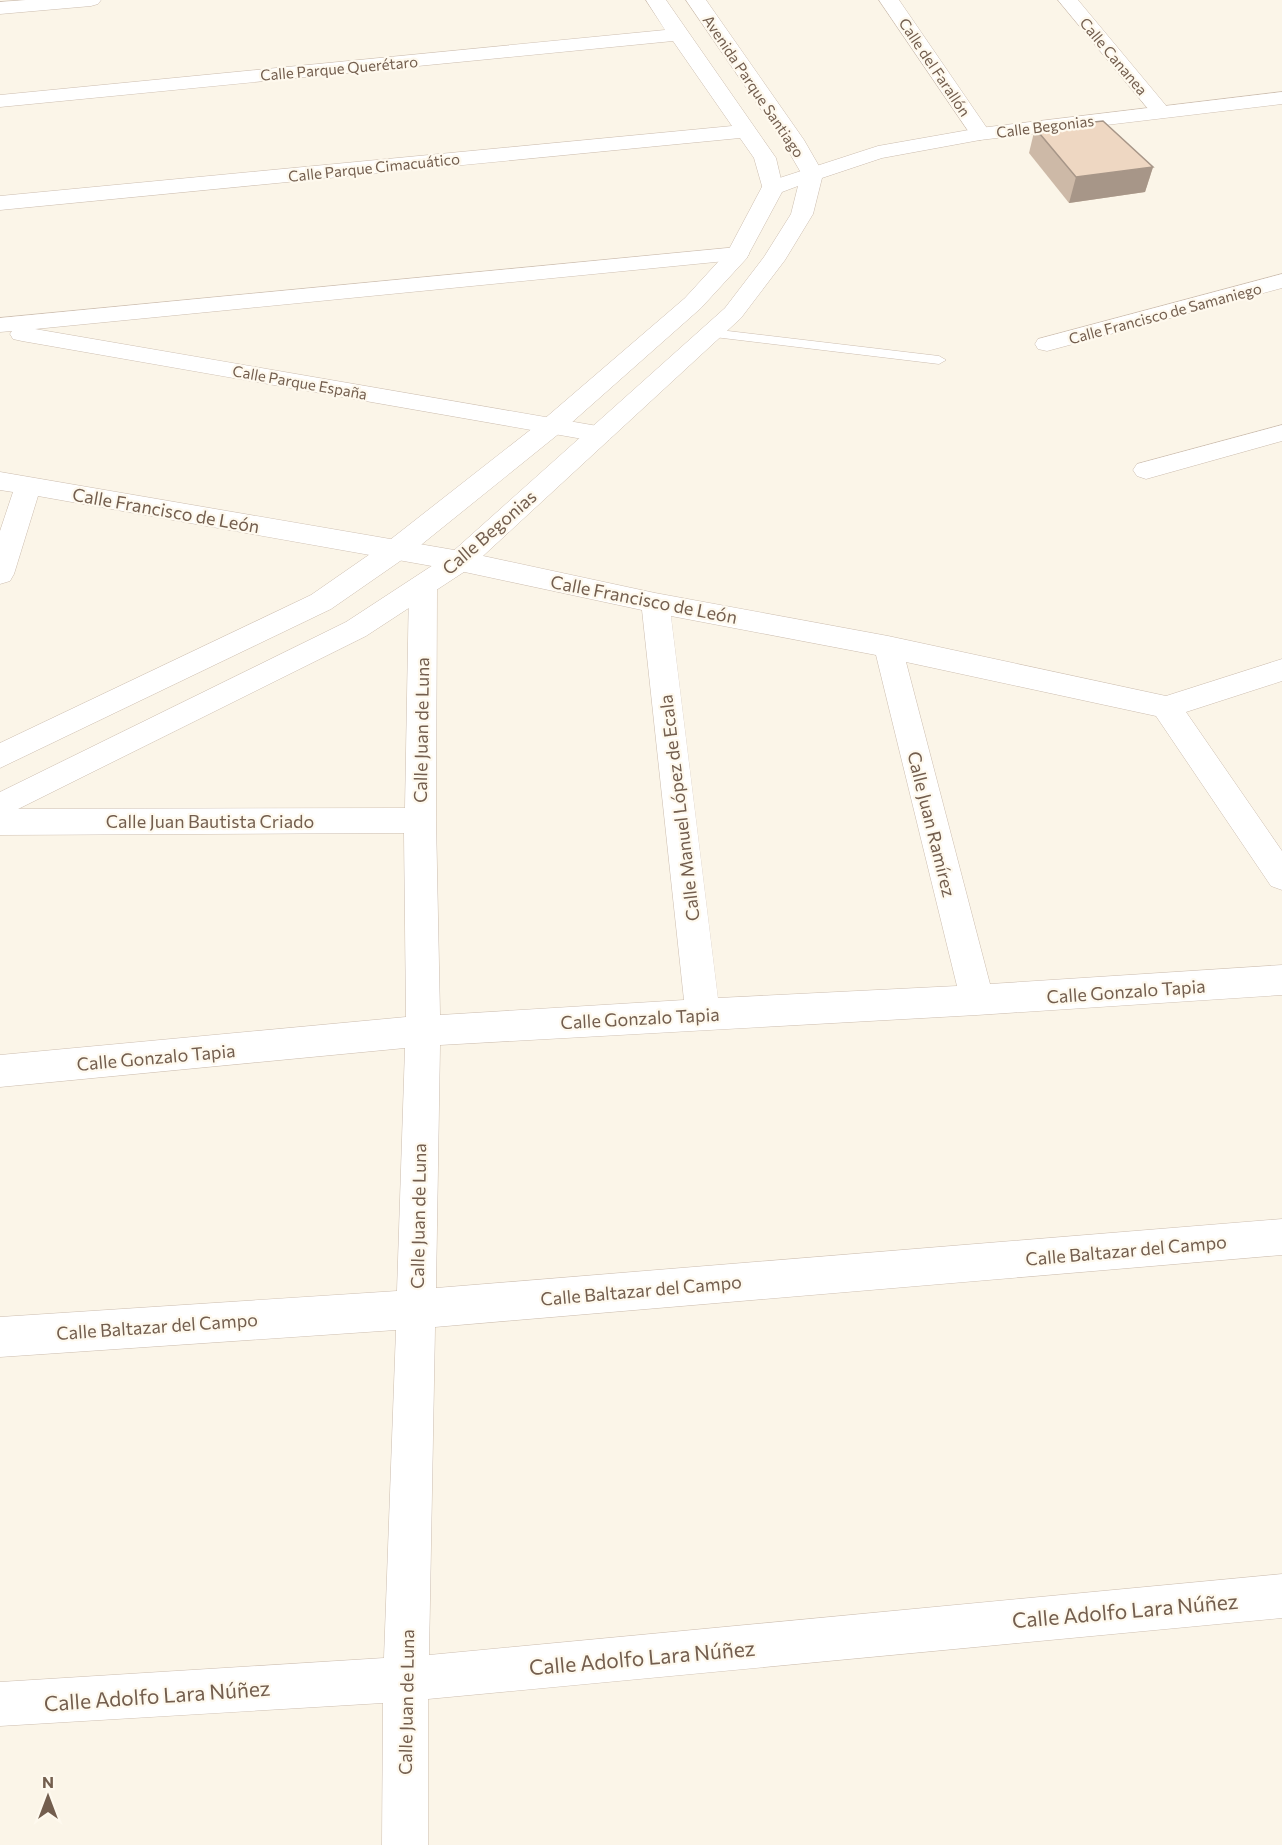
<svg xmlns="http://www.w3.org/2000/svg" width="1282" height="1845" font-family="Commissioner,sans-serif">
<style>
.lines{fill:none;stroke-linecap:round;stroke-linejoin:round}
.service-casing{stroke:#ccbdaf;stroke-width:1}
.minor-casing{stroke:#ccbdaf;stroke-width:1}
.tertiary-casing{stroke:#ccbdaf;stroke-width:1}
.service{fill:#fff;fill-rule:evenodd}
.minor{fill:#fff;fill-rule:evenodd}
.tertiary{fill:#fff;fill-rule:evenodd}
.wall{fill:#cdb9a7}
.shaded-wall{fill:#a79688}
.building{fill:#eed7c2;stroke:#a79688;stroke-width:1.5}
.labels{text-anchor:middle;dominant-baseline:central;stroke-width:4.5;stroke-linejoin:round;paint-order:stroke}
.far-street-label{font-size:15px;fill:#735e4e;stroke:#fef9ee}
.street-label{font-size:18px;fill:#735e4e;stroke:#fef9ee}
.near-street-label{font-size:21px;fill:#735e4e;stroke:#fef9ee}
</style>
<rect width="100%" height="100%" fill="#fbf5e8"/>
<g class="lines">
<g class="service-casing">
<path id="service" d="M711,329L939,356L946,360L939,364L706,336L704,333Z"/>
</g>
<g class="minor-casing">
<g id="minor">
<path d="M26,0H101L98,4L91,6L0,14V2Z"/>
<path d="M646,0H666L776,158L783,188L780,193L772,195L764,193L754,158L740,138L0,210V196L732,126L673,41L0,107V95L665,30Z"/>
<path d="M686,0H706L804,140L823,173L820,178L812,179L804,178L782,140Z"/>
<path d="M879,0H899L991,134L987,138L980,140L973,138Z"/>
<path d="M1058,0H1078L1168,108L1171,112L1168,116L1161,118L1154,116Z"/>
<path d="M738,247L746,249L749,254L746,259L35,329L609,428L613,434L609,440L600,442L22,341L13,339L10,334L12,331L0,332V318Z"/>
<path d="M1282,274V288L1047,351L1038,349L1035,344L1038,339Z"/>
<path d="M1282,425V441L1146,479L1137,476L1133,470L1137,464Z"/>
<path d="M0,472L460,551L655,593L888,636L1166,696L1282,659V681L1186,712L1282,851V890L1271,886L1156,716L906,662L990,984L1282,965V995L977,1015L440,1045L436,1288L1282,1219V1255L435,1327L429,1655L1282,1574V1618L428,1699V1845H382L383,1703L0,1726V1682L384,1658L396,1330L0,1357V1317L397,1291L405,1048L0,1087V1055L406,1017L404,833L0,835V809L405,808L409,587L413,580L423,577L433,580L437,587L436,820L440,1015L684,1000L642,610L460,571L38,496L14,574L10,581L0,584V531L13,492L0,490ZM671,616L876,655L957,986L718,998Z"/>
</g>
</g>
<g class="tertiary-casing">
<path id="tertiary" d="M1282,92V104L980,140L882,158L822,178L813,214L785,260L741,318L470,568L366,636L0,818V792L346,622L450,554L725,308L764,257L791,214L798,186L782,192L746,259L701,308L561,432L406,557L331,609L0,768V743L311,595L386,543L543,420L685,298L728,251L764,183L878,146L980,128Z"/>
</g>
<use href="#service" class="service"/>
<use href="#minor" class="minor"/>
<use href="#tertiary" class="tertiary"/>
</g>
<path class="wall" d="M1035,128L1153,167L1145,192L1069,203L1029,153Z"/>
<path class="shaded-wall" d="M1153,167L1145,192L1069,203L1076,177Z"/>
<path class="building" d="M1103,121L1153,167L1076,177L1035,128Z"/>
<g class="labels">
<g class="far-street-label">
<text transform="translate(1114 56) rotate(50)">Calle Cananea</text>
<text transform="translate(935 67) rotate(56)">Calle del Farallón</text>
<text transform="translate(339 68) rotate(-5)">Calle Parque Querétaro</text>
<text transform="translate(754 86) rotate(56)">Avenida Parque Santiago</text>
<text transform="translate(1045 126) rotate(-7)">Calle Begonias</text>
<text transform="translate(374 167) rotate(-6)">Calle Parque Cimacuático</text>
<text transform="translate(1165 313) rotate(-15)">Calle Francisco de Samaniego</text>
<text transform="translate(300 382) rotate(10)">Calle Parque España</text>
</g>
<g class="street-label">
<text transform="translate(166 510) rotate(10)">Calle Francisco de León</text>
<text transform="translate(489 532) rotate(-41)">Calle Begonias</text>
<text transform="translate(644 599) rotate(11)">Calle Francisco de León</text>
<text transform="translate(421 730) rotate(-89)">Calle Juan de Luna</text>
<text transform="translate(679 808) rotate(-97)">Calle Manuel López de Ecala</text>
<text x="210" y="821">Calle Juan Bautista Criado</text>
<text transform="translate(932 824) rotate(76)">Calle Juan Ramírez</text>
<text transform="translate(1126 991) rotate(-4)">Calle Gonzalo Tapia</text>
<text transform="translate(640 1018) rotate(-3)">Calle Gonzalo Tapia</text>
<text transform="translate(156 1057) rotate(-5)">Calle Gonzalo Tapia</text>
<text transform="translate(418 1216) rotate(-89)">Calle Juan de Luna</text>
<text transform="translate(1126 1250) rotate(-5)">Calle Baltazar del Campo</text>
<text transform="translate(641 1290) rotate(-5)">Calle Baltazar del Campo</text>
<text transform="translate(157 1326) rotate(-4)">Calle Baltazar del Campo</text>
<text transform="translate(406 1702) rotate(-89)">Calle Juan de Luna</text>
</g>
<g class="near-street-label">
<text transform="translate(1125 1610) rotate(-5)">Calle Adolfo Lara Núñez</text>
<text transform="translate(642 1657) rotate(-5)">Calle Adolfo Lara Núñez</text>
<text transform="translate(157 1695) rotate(-4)">Calle Adolfo Lara Núñez</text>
</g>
</g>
<g transform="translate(48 1797)" stroke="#fef9ee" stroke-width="4.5" paint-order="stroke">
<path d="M0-4.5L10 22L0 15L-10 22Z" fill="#735e4e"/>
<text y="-9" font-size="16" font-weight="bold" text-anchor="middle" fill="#735e4e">N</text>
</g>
</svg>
